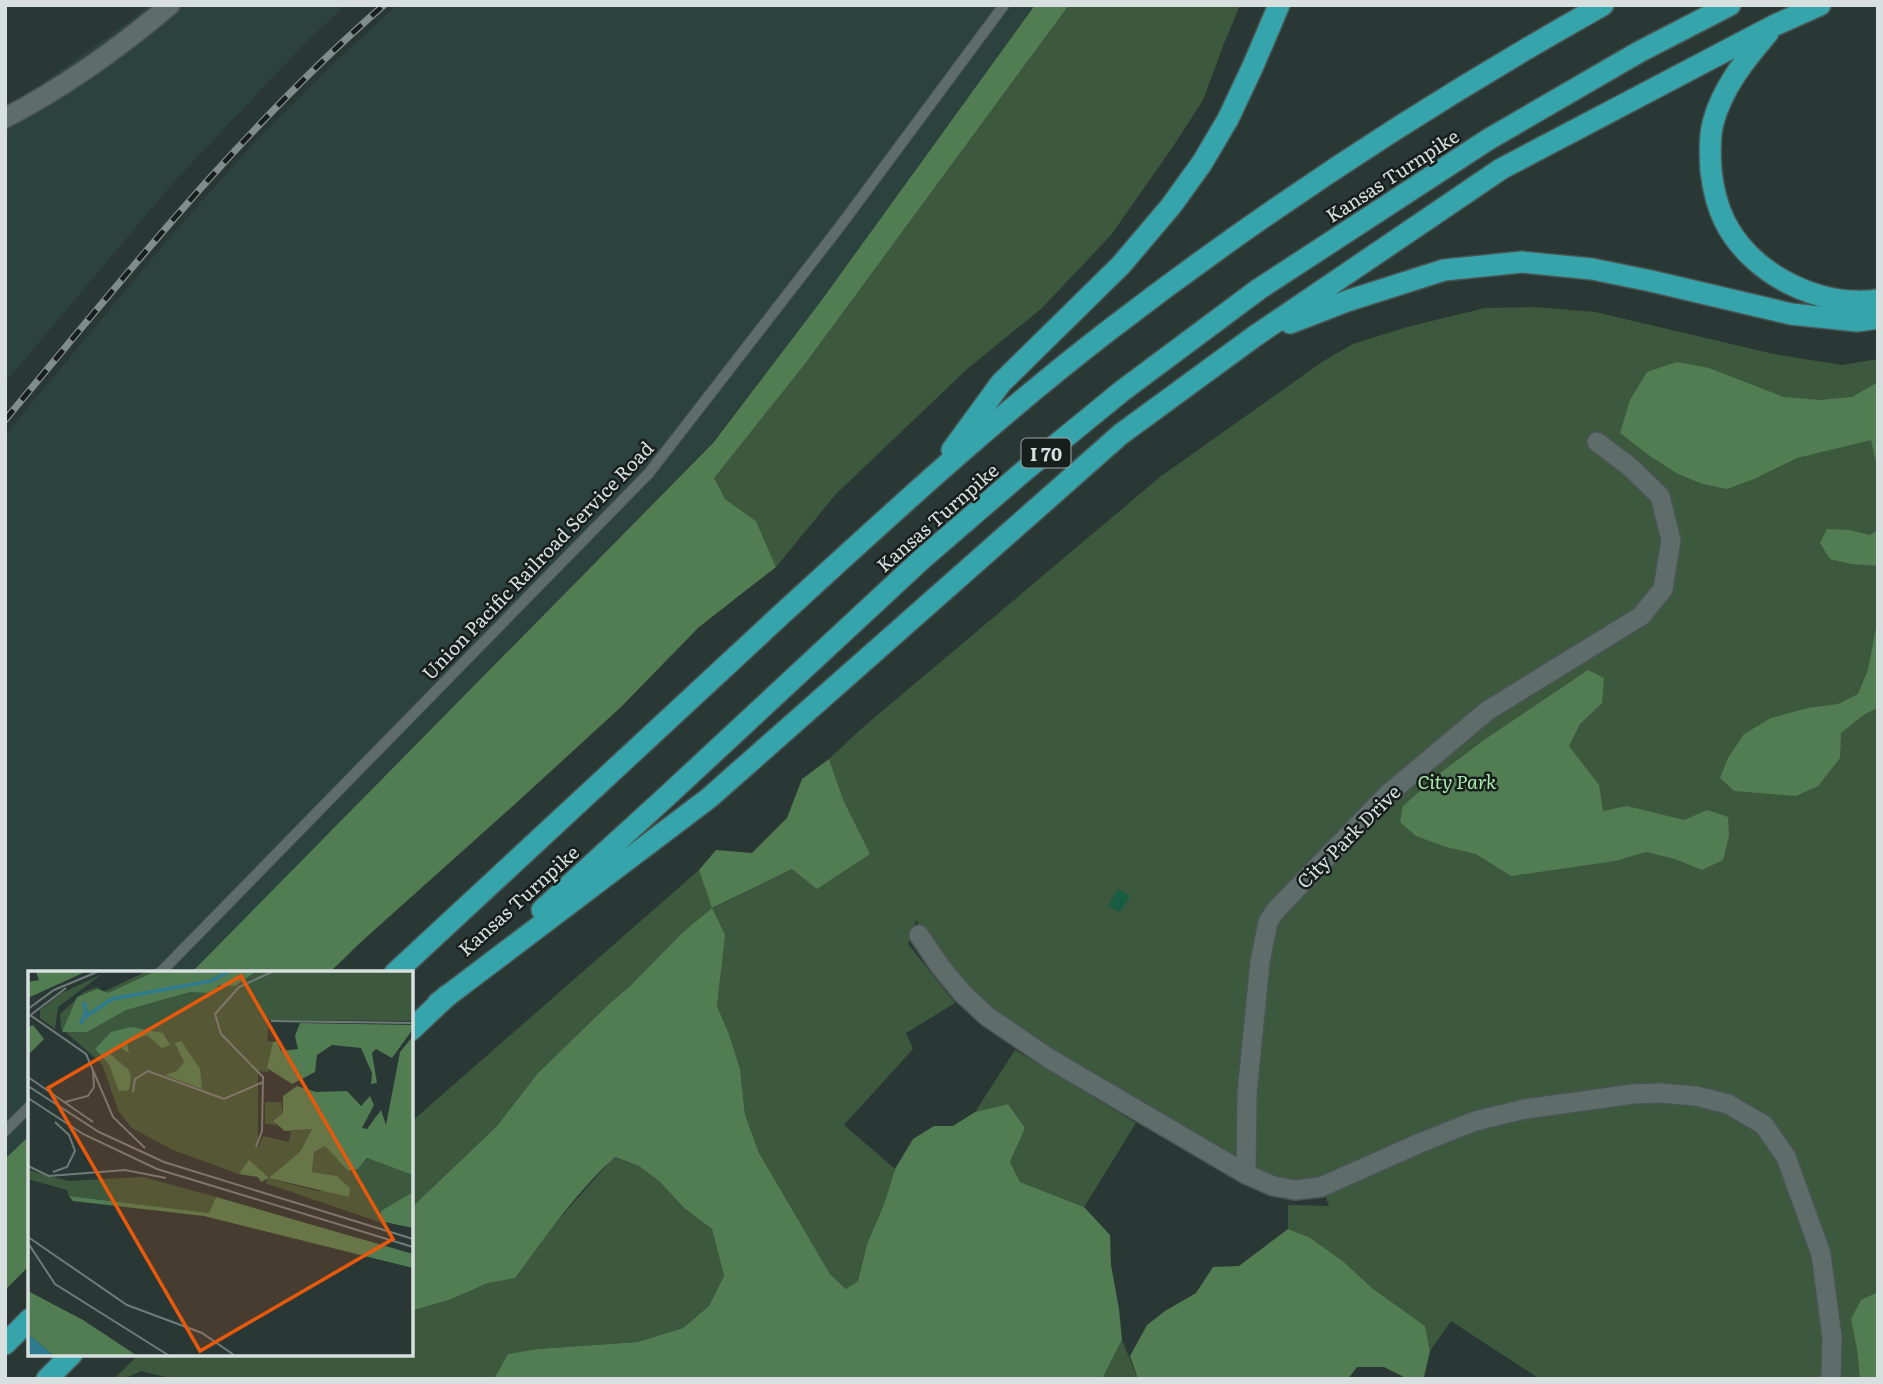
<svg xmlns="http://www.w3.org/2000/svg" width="1883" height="1384" font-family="Literata,serif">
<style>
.built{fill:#2b423e}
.green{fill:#3d593d}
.forest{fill:#527c52}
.building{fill:#185c42}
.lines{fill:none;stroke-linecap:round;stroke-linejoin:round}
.service-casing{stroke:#495553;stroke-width:12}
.minor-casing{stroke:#495553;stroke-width:22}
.motorway-casing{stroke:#495553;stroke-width:24}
.service{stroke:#5e6d6a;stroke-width:10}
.minor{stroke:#5e6d6a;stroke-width:19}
.motorway{stroke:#35a4ab;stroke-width:21}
.rail-casing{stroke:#818d8a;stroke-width:7}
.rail{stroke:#171e1c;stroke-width:4.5;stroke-dasharray:13;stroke-linecap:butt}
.labels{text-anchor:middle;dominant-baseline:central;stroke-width:5;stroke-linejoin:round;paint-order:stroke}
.shield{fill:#171e1c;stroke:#9da6a4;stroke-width:2}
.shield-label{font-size:18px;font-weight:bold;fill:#d7e0de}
.street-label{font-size:19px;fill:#d7e0de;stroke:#171e1c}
.park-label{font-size:19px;font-style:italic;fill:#acedac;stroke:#171e1c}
.inset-river{fill:none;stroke:#2e7a8f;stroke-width:3.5}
.inset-road{fill:none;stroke:#6f7b79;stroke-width:2}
.view{fill:#e8590c;fill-opacity:0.15;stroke:#e8590c;stroke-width:3.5}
.inset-edge{fill:none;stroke:#d7e0de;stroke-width:3.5}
</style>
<rect width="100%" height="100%" fill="#2a3835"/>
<g class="built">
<path d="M148,5H346L309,39L172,184L5,383V106L41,84L128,22Z"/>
<path d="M397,5H1035L821,301L712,443L191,973H30V1135L5,1159V435L175,231L252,145L337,60Z"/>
</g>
<g class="green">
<path d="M1069,5H1240L1223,46L1203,100L1174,145L1111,235L1042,308L966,370L836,494L776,567L756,521L725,499L713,478L805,364Z"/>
<path d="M1534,307L1595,312L1774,354L1842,365L1878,359V1379H1540L1451,1321L1430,1351L1425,1326L1372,1288L1344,1262L1309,1237L1288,1229V1205L1329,1206L1319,1178L1285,1182L1260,1173L1041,1045L991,1008L958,978L916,920L908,944L955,1003L906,1033L913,1049L844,1125L895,1169L884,1204L867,1244L858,1281L846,1289L830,1274L759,1153L745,1113L740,1069L729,1034L717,1006L721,970L712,908L683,932L630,986L608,1005L537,1074L497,1126L411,1208V1122L699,870L713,908L792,869L845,805L829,759L861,729L1160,477L1322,362L1353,344L1407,327L1485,308Z"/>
<path d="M1015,1050L1136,1123L1084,1207L1020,1182L1010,1162L1025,1128L1008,1104L975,1112Z"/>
<path d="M614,1157L639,1166L660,1182L684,1208L712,1229L724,1276L709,1306L683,1328L638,1342L537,1349L509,1354L494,1379H174L141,1371L124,1379H114L139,1354H411V1311L449,1300L488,1283L515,1277L553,1226Z"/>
<path d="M1122,1340L1138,1379H1102Z"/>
</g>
<g class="forest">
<path d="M1035,5H1069L805,364L714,478L725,499L756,521L776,567L699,627L621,707L514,805L361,942L329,973H191L713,443L821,301Z"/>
<path d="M1677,362L1709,368L1784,397L1820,400L1852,397L1878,382V471L1871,440L1797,458L1754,479L1727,489L1703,484L1678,474L1650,456L1620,433L1630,400L1647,372Z"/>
<path d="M1827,529L1850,530L1870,535L1878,530V566L1851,564L1830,559L1820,543Z"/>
<path d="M1878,617V708L1865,714L1841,733L1840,758L1818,786L1796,796L1734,791L1720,778L1728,758L1744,734L1771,718L1808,708L1838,704L1858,694L1868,670Z"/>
<path d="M1588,670L1604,678L1602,703L1580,724L1569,746L1599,785L1603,811L1627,806L1684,820L1707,810L1728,817L1729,836L1723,860L1702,870L1675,859L1646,852L1615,861L1511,876L1476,854L1446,847L1416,836L1400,822L1403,806L1439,774L1484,740Z"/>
<path d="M829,759L844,802L870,854L817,889L792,869L712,908L725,935L717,1006L729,1034L740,1069L745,1114L759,1153L830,1274L846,1289L858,1281L867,1244L884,1204L895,1169L913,1139L934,1126H953L975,1112L1008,1104L1025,1128L1010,1162L1020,1182L1084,1207L1110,1235L1111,1265L1119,1309L1122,1340L1102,1379H494L508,1354L537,1349L638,1342L683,1328L709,1306L724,1276L712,1229L684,1208L660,1182L639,1166L615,1157C576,1192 546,1236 515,1278L488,1283L449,1300L411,1311V1208L497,1126L537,1074L608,1005L630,986L683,932L712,908L699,870L716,850L752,853L787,818L802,779Z"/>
<path d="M30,1135V1265L5,1290V1159Z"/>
<path d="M1288,1229L1309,1237L1344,1262L1372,1288L1425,1326L1430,1351L1424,1377L1408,1379L1384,1367H1357L1348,1379H1138L1130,1356L1147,1325L1165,1311L1196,1293L1213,1267L1239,1266Z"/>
<path d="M1878,1292V1379H1860L1857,1349L1851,1319L1861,1300Z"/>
</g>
<path class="building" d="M1118,889L1130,896L1120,912L1108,906Z"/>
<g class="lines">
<g class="service-casing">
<g id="service">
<path d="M160,973L649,473L838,229L1004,5"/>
<path d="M5,1131L30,1106"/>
</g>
</g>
<g class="minor-casing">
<g id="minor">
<path d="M5,118C65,87 119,48 170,5"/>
<path d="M919,935L940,966L962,993L988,1017L1050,1059L1246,1174L1273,1186L1295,1190L1321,1187L1420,1143L1475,1121L1525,1109L1633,1094L1660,1093L1696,1096L1728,1104L1764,1125L1786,1157L1821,1254L1832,1337L1831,1379"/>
<path d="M1246,1174L1247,1094L1260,962L1268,922L1275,911L1387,795L1487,711L1641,616L1663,589L1671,540L1660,496L1629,466L1597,442"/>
</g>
</g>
<g class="motorway-casing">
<g id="motorway">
<path d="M1768,33C1745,60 1722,88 1713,123C1709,138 1710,156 1711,171C1713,188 1717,206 1725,222C1752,275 1820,308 1878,300"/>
<path d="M1290,323L1347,301L1444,270L1522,262L1592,269L1651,281L1791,314L1857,321L1878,318"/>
<path d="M952,450L1001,383L1121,265L1171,206L1202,163L1228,119L1253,66L1279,5"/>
<path d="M542,910L667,796L922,559L1024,471L1122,391L1259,289L1489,139L1639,52L1730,5"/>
<path d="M395,973C525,852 654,731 784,612C890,515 995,418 1108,331C1265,210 1430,102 1603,5"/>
<path d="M438,1003L709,798L1121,434L1255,336L1501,169L1773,26L1820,5"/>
<path d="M411,1030L448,995"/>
<path d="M5,1344L30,1319"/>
<path d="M47,1379L72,1354"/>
</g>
</g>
<use href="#service" class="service"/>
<use href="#minor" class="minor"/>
<use href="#motorway" class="motorway"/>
<g class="rail-casing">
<path id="rail" d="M5,420C125,276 242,128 384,5"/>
</g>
<use href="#rail" class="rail"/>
</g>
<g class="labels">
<rect class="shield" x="1021.5" y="438.5" width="49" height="29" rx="5"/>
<g class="shield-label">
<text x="1046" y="453">I 70</text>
</g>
<g class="street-label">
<text transform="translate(1392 175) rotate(-33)">Kansas Turnpike</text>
<text transform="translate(937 517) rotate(-41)">Kansas Turnpike</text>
<text transform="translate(537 560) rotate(-46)">Union Pacific Railroad Service Road</text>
<text transform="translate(1348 836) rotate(-45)">City Park Drive</text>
<text transform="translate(518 900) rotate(-42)">Kansas Turnpike</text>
</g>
<g class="park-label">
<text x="1457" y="781">City Park</text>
</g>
</g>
<g transform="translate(28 971)">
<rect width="385" height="385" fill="#2a3835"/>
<path d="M117,1H385V50L241,49L239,70L245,71L240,101L230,100V177L235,165L261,171L263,160L284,158L272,181L247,209L289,220L322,217L309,205L284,201L286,181L297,175L320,200L330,198L340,187L385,204V221L350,244L357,253L237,212L241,207L216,197L211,203L145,179L104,157L91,141L74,93L33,57L32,43L56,21L69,16L75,21ZM74,3L30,36L27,58L12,47V39L34,22ZM237,131H253L255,142L245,150L249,154L237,153ZM0,199L40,210L115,206L188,226L181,242L41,225L39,219L0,208Z" fill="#3d593d"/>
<path d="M8,1H57L0,27V11L11,9ZM126,1H227L207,15L191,14L184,22L162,21L98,39L59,61H34L49,26L70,18L80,22ZM272,52L385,54V58L364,87L348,78L344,82L349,112L343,113L344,102L333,77L304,74L289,84L287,101L264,113L239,97L245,71L249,70L253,80L270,78L267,65ZM5,54L16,68L0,84V56ZM103,56L135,62L142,74L134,77L119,64L99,72L101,82L90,75L82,83L101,99L103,107L101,119L91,120L81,93L67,78L83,61ZM385,65V204L339,187L330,198L320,200L297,175L286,181L284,201L309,205L322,217L321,226L241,207L233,211L230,206L211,203L221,189L241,207L272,181L284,158L257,160L245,150L255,142V125L269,115L288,121L319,120L333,135L342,125L346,134L334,157L339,158L353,139L358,154L372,81ZM153,70L172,98L174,118L137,104L149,100L156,91L147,72ZM385,221V257L352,250L353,240ZM41,225L181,242L188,226L385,283V297L176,245L45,230ZM0,320L55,349L108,384H25L0,363Z" fill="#527c52"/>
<path d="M0,363L25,384H0Z" fill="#2e7a8f"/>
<path class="inset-river" d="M57,46L84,28L183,10L200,1M53,53L58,40L56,31"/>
<path class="inset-road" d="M0,38L26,19L69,1M2,44L58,83L85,146L117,177M0,46L38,17M243,50L385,52M0,106L65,151M0,115L71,161L136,191L385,268M105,121L107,108L120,100L196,128L235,111M0,127L55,163L129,198L385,276M37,131L60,125L66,116L65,100M228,176L234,160L235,106L193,63L187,43L211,16L244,1M0,195L21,205L97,199L138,207M25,201L39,196L47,180L41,164L27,151M0,266L99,334L174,362L206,384M0,272L27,313L140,384"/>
<path class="view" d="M213,5L365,268L172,380L20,117Z"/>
<rect width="385" height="385" class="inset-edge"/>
</g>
<rect width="1883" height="1384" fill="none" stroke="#d7e0de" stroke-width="14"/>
</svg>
